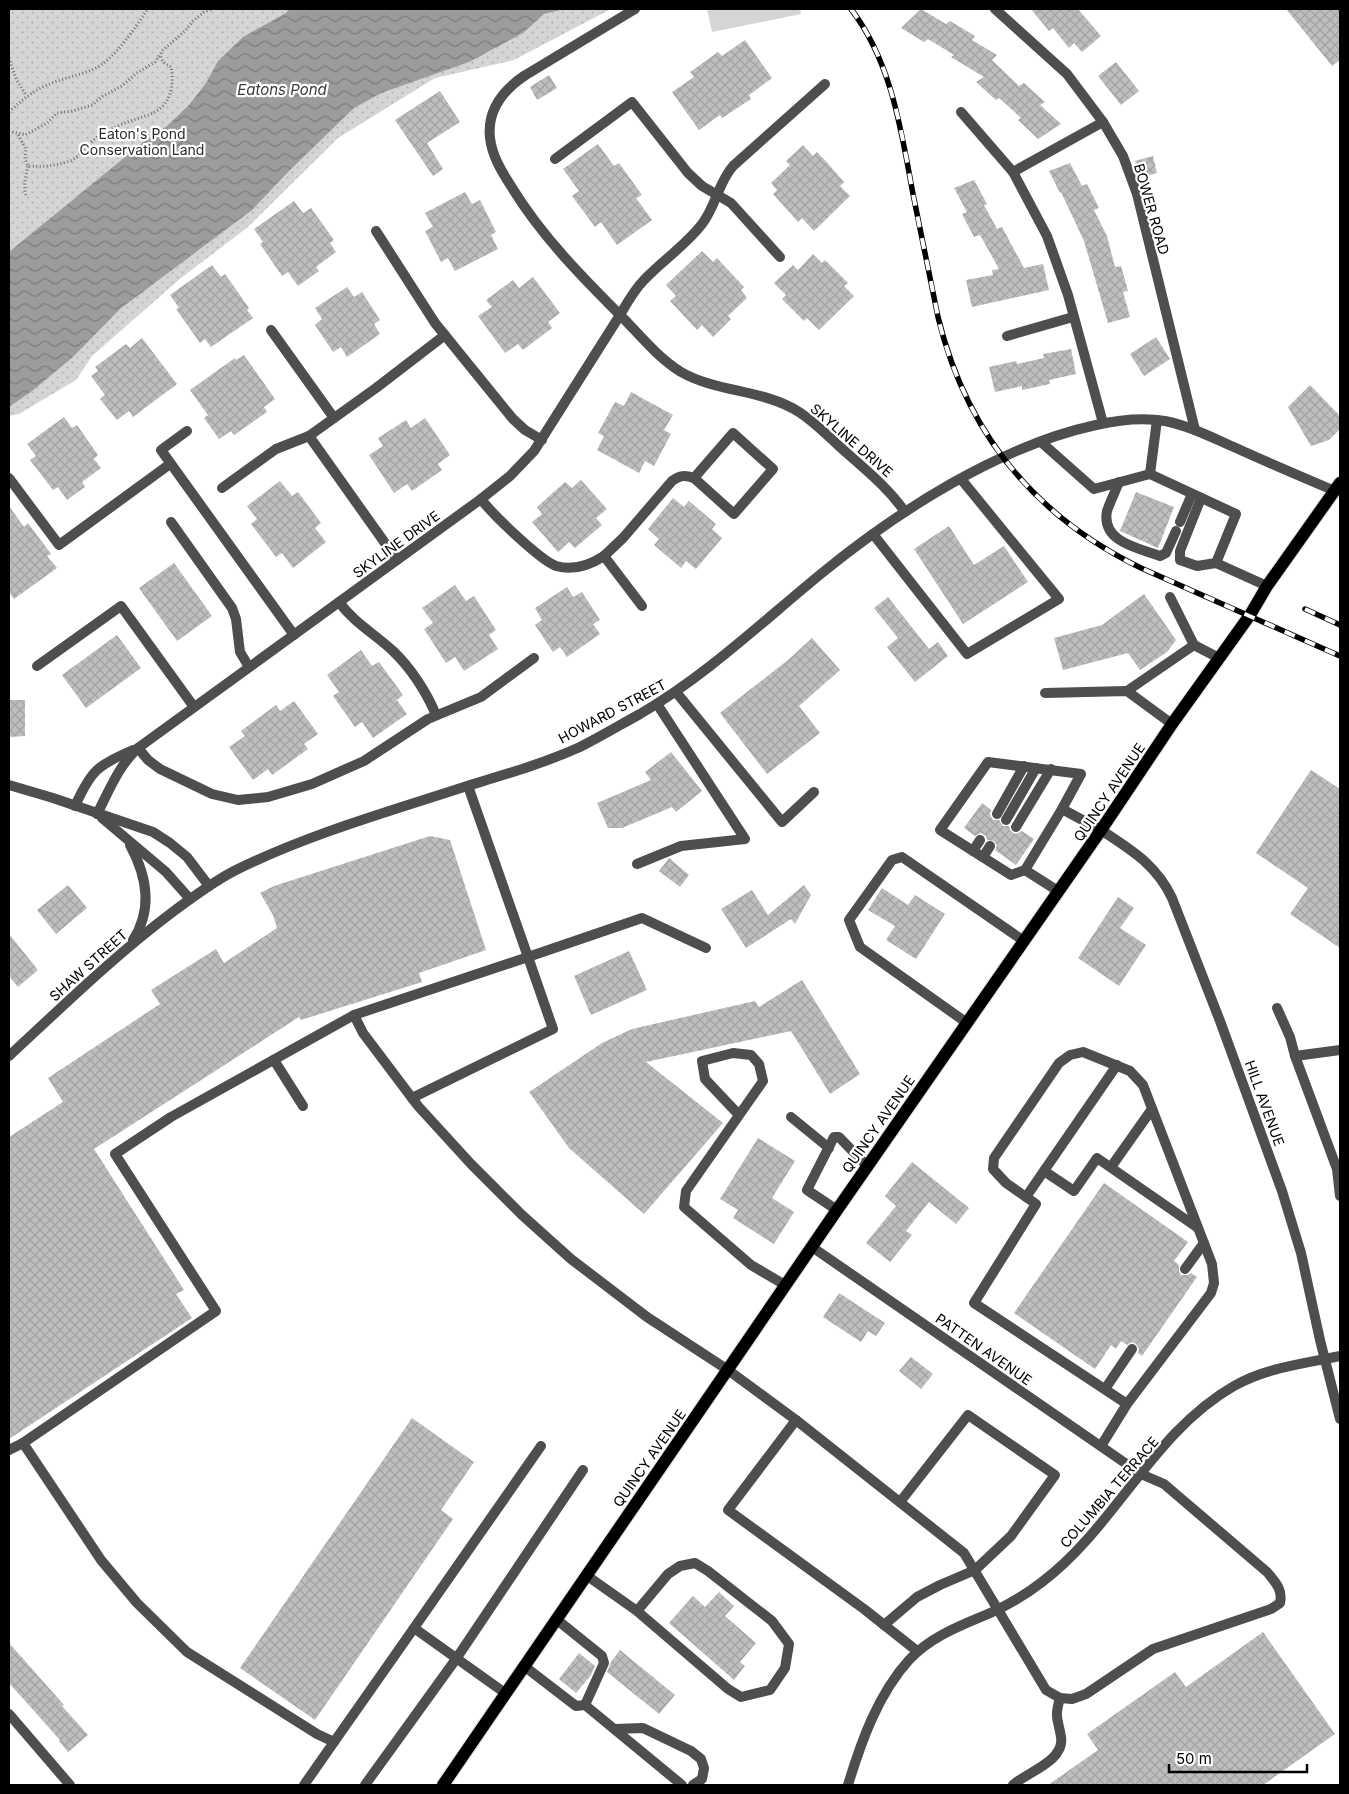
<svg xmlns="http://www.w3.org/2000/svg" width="1349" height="1794" font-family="Inter,sans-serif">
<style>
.park{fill:url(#park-dots)}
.garden{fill:#d5d5d5}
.water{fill:url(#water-waves)}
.building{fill:url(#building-cross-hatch)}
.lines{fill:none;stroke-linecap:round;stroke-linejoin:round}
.primary-casing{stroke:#dbdbdb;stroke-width:14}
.path{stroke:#707070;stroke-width:3;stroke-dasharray:1 2.5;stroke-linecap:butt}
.service{stroke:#4e4e4e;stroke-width:10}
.minor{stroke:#4e4e4e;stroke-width:10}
.tertiary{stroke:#4e4e4e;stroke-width:10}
.primary{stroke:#000;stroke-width:12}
.rail-casing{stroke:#000;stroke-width:5.5}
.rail{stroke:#fff;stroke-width:4;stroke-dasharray:11;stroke-linecap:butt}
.labels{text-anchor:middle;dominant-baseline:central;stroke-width:4.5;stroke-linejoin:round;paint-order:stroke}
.park-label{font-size:14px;fill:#2c2c2c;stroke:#fff}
.street-label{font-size:14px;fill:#000;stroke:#fff}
.water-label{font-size:15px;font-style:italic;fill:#3d3d3d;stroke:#fff}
</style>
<defs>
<pattern id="park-dots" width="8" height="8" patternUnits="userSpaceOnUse" patternTransform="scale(1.25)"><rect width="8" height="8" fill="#d5d5d5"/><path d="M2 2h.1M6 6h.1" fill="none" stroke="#b5b5b5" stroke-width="1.8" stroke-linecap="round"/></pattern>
<pattern id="water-waves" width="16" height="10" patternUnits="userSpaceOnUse" patternTransform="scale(1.25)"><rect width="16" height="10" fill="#9c9c9c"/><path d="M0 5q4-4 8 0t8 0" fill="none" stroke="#7d7d7d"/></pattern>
<pattern id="building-cross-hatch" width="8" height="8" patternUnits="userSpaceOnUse" patternTransform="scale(1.25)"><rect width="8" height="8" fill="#bebebe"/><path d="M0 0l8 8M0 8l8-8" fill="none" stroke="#a2a2a2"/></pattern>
</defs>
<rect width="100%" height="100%" fill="#fff"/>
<path class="park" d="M9,9H611L514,60L435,78L338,138L248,227L181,278L92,356L76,380L19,414L9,416Z"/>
<path class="garden" d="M707,9H800L801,14L712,32Z"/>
<path class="water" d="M289,9H564L544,14L523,33L469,62L381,93L354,108L288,172L252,210L120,309L73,357L32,391L9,407V252L141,144L167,126L189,105L206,83L218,61L243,37L286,13Z"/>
<g class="building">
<path d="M921,9L946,24L950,21L975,36L972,40L997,55L992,60L1019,86L1024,83L1045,102L1040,105L1061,124L1038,139L1018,120L1021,118L999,98L996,100L976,82L984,77L951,57L954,55L928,39L924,42L901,28Z"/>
<path d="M1031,9H1078L1101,36L1082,52L1074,43L1069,48L1053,28L1049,31Z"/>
<path d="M1286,9H1340V60L1332,66Z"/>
<path d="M745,40L772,78L749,95L751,99L722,118L720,115L699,130L672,92L694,77L690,72L718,52L722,56Z"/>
<path d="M1116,62L1139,91L1121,105L1098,76Z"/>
<path d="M549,75L557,88L537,100L530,87Z"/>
<path d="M440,91L460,122L427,143L443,169L433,176L395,120Z"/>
<path d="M598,144L614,166L619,163L642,195L636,198L652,220L617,245L601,222L595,227L572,196L579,191L563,169Z"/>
<path d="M803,145L813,156L817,152L831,167L844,182L840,186L850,196L814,231L802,218L798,222L773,194L777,190L771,183L790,165L786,161Z"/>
<path d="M1153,156L1157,173L1139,178L1135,161Z"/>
<path d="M1070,163L1082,186L1087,184L1099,208L1094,210L1107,236L1115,267L1121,266L1128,291L1123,292L1130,317L1108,323L1084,241L1061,192L1060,193L1049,171Z"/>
<path d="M974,180L987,204L984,205L997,229L1002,227L1024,268L1043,264L1049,290L972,307L966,280L993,275L992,270L999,269L980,235L974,237L962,214L967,212L954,188Z"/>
<path d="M465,192L472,204L480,200L496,232L491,235L498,249L455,271L448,258L441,262L425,231L433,227L425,213Z"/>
<path d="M294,201L303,213L311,208L334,240L330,243L336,252L316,267L319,271L298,286L288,272L282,276L260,244L263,242L254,229Z"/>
<path d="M702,251L713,262L717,258L744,287L741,290L747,298L728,316L731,319L713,337L702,325L697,330L670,301L676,296L666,285Z"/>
<path d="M813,254L822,263L825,260L848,283L844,286L854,296L819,330L807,318L804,321L782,299L786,295L774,283L793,265L798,270Z"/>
<path d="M212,265L221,277L225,274L249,308L247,310L253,318L211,347L205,339L200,343L176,309L179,308L170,295Z"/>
<path d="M533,277L560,313L548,322L552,328L523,350L518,344L505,353L478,316L492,307L486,300L513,280L519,288Z"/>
<path d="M347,287L354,297L362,292L380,320L374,324L380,334L347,357L341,347L333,352L315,325L322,319L315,308Z"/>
<path d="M1156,337L1170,359L1144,376L1130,354Z"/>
<path d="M142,338L177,384L133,417L129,411L117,420L100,399L105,395L91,376L98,371L95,367L126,344L130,348Z"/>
<path d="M1071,349L1076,374L1049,380L1050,384L1022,390V386L995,392L989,367L1016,361L1017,364L1044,358L1043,354Z"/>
<path d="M244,355L275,399L264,407L267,412L234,435L231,431L219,439L204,418L208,415L190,390L235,358L236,360Z"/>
<path d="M1310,385L1340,416V429L1329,440L1311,446L1288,407Z"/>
<path d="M631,392L673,415L664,430L671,434L654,466L645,461L639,473L597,450L604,436L598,433L615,402L624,406Z"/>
<path d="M64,417L72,428L77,425L98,455L94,459L101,468L82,482L85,487L67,500L58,487L53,490L30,460L36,456L27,444Z"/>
<path d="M425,418L450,455L438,464L442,470L412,491L407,484L394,493L369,455L383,446L378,438L406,420L411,428Z"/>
<path d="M581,480L607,509L596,518L602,525L575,548L569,542L558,552L532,522L542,514L537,507L565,482L572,488Z"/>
<path d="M280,481L292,496L298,492L321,523L315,528L326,542L293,568L282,553L276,557L251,524L257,519L247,506Z"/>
<path d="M1136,492L1174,507L1158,548L1120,531Z"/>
<path d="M673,498L684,507L689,501L716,524L712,529L722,538L696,569L686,561L681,568L654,545L659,539L648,529Z"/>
<path d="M9,506L24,527L28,523L51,554L47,556L57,568L14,599L9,592Z"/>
<path d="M949,526L974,565L1004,546L1028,582L963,624L914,549Z"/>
<path d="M174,563L212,616L177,641L139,588Z"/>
<path d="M455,585L466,601L474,596L496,630L489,635L498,649L464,671L455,657L446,663L424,629L433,623L422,608Z"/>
<path d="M567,587L573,597L582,592L600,620L593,624L600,634L567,657L560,647L553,652L535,625L542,620L535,608Z"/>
<path d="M1144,594L1176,640L1167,652L1140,670L1128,653L1063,670L1054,638L1102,625Z"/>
<path d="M888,597L929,649L938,642L948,656L915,682L887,647L898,638L874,608Z"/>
<path d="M117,635L141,668L86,708L62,675Z"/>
<path d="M812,638L840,670L799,706L820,733L767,774L720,713L788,660Z"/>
<path d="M361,650L372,666L379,662L403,695L397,700L407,714L373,738L362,722L355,727L333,696L339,692L327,675Z"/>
<path d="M9,700H25V736L9,737Z"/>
<path d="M294,701L318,734L304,744L308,749L272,775L268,769L253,780L229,747L245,736L241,731L276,705L280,711Z"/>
<path d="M671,752L702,791L676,812L672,807L622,828H608L597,803L651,780L645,772Z"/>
<path d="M1311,770L1340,789V948L1290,914L1308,888L1256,853Z"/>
<path d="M982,803L991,810L990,815L993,820H999L1003,826H1009L1010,830L1013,833L1016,834L1022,831L1034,839L1016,865L995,850L997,846L994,841L987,840L986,836L981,833L975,836L964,828Z"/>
<path d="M430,836L450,840L486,950L419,973L422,982L301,1020L299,1017L94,1149L184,1290L176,1294L192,1318L9,1439V1137L63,1102L48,1078L160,1004L151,990L216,949L224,963L277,928L273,915L260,893L274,886Z"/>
<path d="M669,858L689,875L680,887L659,871Z"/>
<path d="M68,885L87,908L56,934L37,910Z"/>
<path d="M804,885L811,895L795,924L791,919L746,948L721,909L752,890L768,915Z"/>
<path d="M882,888L908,905L915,895L945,914L916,959L886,940L895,926L868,910Z"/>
<path d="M1118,897L1134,908L1120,928L1146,945L1119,986L1078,958Z"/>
<path d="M9,934L38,970L18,987L9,976Z"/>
<path d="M629,951L647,990L591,1015L574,976Z"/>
<path d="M802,980L860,1074L830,1094L791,1031L646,1062L723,1123L644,1214L569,1148L529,1092L602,1043L632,1029L755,1001L759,1007Z"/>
<path d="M758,1138L795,1161L772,1198L794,1212L774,1244L733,1218L738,1210L720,1199Z"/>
<path d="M912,1162L969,1208L956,1224L929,1202L906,1231L912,1235L890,1262L866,1243L896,1206L885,1196Z"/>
<path d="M1104,1183L1188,1242L1174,1261L1179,1265V1271L1181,1275H1187L1191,1273L1197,1277L1142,1356L1138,1353L1139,1349L1136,1344L1132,1342L1127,1345L1121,1341L1116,1349L1111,1345L1095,1369L1014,1313Z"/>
<path d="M839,1293L885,1323L876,1336L868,1331L861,1342L823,1317Z"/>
<path d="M911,1357L933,1374L921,1389L899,1371Z"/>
<path d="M412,1418L474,1462L441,1510L453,1519L315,1720L240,1668Z"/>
<path d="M719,1592L734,1606L725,1616L756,1643L740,1662L745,1666L734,1680L669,1623L693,1596L705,1607Z"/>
<path d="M1263,1632L1335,1734L1263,1785H1048L1098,1750L1087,1734L1175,1672L1186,1687Z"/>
<path d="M9,1643L64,1705L62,1706L88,1735L68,1752L59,1741L60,1740L9,1683Z"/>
<path d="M620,1650L675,1695L659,1714L607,1672L611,1662Z"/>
<path d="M579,1653L595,1666L591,1675L576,1693L559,1679Z"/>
</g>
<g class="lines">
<g class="primary-casing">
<path id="primary" d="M443,1785L837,1210L1101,830L1172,724L1250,615L1267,586L1340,483"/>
</g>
<g class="path">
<path d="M9,58L16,79L26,95"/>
<path d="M9,112C26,96 38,87 61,80C74,75 89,73 101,65C119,53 135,27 148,9"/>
<path d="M9,131L25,135L47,123L57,113L73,111L92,105L103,96L122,86L137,73L155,62L163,50L185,31L193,21L204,12L212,9"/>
<path d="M18,135L26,149L25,159L28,166C43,167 55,166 70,161C82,156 87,143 99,136C109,130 119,125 130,121C141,117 153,115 162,107C172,98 174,79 171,67L163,62L160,55"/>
<path d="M26,195C23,186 26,175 28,166"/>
</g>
<g class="service">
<path d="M524,76L635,9"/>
<path d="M961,112L1013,172L1047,236L1068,295L1103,423"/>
<path d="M555,159L632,102L688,173L702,186L731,203L780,257"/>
<path d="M1013,172L1103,122"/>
<path d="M376,231L435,323L513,419L525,430L542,440"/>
<path d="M620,315C627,303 634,290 644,280C662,261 686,245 702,224C716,206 718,183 733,166L825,84"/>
<path d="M271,330L334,418"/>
<path d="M1007,336L1073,317"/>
<path d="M187,431L161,450L294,635"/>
<path d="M733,433L773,469L734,514L694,478Z"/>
<path d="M1041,442L1094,489L1150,474L1236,514L1216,563L1267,586"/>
<path d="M1150,474L1157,420"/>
<path d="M9,478L59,545L170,464"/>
<path d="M1119,482C1115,492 1110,502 1107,511C1101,542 1138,548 1160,556L1166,553L1176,531"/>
<path d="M222,488L276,449L309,436"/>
<path d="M1201,498L1180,551V560L1197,566L1216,563"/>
<path d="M481,499C492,514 540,560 556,566C573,571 590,565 604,556"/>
<path d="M171,522L232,608L236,619L240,652L249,667"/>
<path d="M1180,522L1192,494"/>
<path d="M873,534L967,654L1059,599L961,479"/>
<path d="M397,560L309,436L376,388L445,335"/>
<path d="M339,602C354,623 375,634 393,651C411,668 427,693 436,715"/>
<path d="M642,606L604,556L623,538L672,481C680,475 685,475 694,478"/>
<path d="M1194,645L1219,658"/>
<path d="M37,666L121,606L194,707"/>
<path d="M1127,691L1194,645L1170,597"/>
<path d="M676,692L782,822L814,792"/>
<path d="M1045,693L1127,691L1172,724"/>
<path d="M138,748L148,760L160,769L212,794L238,800L268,797L312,784L364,761L428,719L481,697L534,658"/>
<path d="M468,786L528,957L354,1015L363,1033L418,1106L471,1164L522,1215L571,1259L647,1317L728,1370L796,1420L964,1553L1046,1690L1060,1698L1072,1699L1086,1694L1153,1649L1271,1609L1280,1603C1283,1589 1275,1582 1267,1572L1164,1484L1141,1474"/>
<path d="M1062,809L1025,870L1011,875L940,830L988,762L1081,774L1062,809L1101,830"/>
<path d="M997,814L1024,766"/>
<path d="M1006,820L1036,768"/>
<path d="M1016,827L1051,769"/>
<path d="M973,851L980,840"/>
<path d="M983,857L990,846"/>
<path d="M637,864L681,846L745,839L657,704"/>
<path d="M1025,870L1058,891"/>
<path d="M1277,1008L1290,1037L1295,1056"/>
<path d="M967,1023L860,947L849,920L892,860L902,857L1024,941"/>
<path d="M1340,1050L1295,1056L1337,1169L1340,1196"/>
<path d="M274,1060L303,1106"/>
<path d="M412,1098L553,1029L528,957L642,918L706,948"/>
<path d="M739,1115L705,1079L702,1061L733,1053L751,1055L759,1064L763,1081L686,1191L684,1207L751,1265L785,1285"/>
<path d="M791,1117L829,1148"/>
<path d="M1111,1167L1152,1109"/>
<path d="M1044,1171L1074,1191L1097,1158L1198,1228"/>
<path d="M1026,1197L1117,1065"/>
<path d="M837,1210L807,1190L834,1137H839L867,1166"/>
<path d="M1185,1269L1204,1243"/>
<path d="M1325,1359L1340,1356"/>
<path d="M1105,1389L1132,1349"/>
<path d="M796,1420L728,1510L864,1609L917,1651"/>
<path d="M1101,1446L1127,1404L1211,1293L1214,1283L1212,1264L1143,1085L1130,1071L1083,1052L1070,1055L1059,1063L994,1158L993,1169L1006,1183L1036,1204L974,1303L1127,1404"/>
<path d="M9,1450L23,1443"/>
<path d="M586,1575L637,1611L728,1689L741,1697L770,1690L785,1668L789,1644L772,1621L708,1571L695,1563L680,1566L668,1574L637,1611"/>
<path d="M556,1619L602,1656L604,1663L585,1705"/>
<path d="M884,1625L917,1597L940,1585L975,1570L1011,1536L1055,1475L968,1415L900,1502"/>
<path d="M414,1628L541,1446"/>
<path d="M524,1666L576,1706L585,1705L682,1785"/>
<path d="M615,1729L643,1728L691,1751L701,1759L704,1768L702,1779L693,1785"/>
<path d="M334,1742L414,1628L505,1693"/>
<path d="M304,1785L334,1742L317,1734L187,1652L137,1603L101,1560L23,1443L216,1311L115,1154L171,1117L354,1015"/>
<path d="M365,1785L456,1659L583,1470"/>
<path d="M1013,1785C1027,1772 1065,1761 1061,1737C1058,1718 1054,1719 1060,1698"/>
</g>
<g class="minor">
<path d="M995,9L1067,74L1103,122L1123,156L1137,194L1195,430"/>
<path d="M524,76C502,91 487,111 490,138C492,156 502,172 511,186C542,237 584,279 626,321C643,339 660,359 681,372C718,393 763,389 799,412C813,421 826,434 839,446C862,467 887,486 905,512"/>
<path d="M75,806C91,771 97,765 133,750"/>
<path d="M97,814C109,791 119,765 138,748L481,499L510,476L534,451L620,315"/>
<path d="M1101,830C1131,850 1156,864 1172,898L1220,1021L1282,1191L1301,1253L1320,1340L1340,1419"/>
<path d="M812,1247L1141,1474"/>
<path d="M9,1714L70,1785"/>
<path d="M848,1785C861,1742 878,1694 909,1660C933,1634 966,1624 997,1610C1013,1602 1028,1593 1042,1582C1115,1527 1153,1432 1234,1386C1262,1370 1294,1365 1325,1359"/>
</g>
<g class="tertiary">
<path d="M9,785L53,798L153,832L170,843L187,857L209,886"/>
<path d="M102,818L166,872L190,899"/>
<path d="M130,845C147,876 153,909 133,940"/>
<path d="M9,1056C62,1007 113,957 170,914C190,899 211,883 234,871C306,835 387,812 464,787C503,775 542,764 580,747C600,737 620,725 640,714C707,675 762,622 822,573C898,511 999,446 1096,425C1118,420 1142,417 1165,421C1190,426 1213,438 1236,448C1269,463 1302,477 1335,491"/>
</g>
<use href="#primary" class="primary"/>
<g class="rail-casing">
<g id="rail">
<path d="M851,9C892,63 901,130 913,194C921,235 930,276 938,317C966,432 1034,516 1141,568L1340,656"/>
<path d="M1305,609L1340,625"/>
</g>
</g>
<use href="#rail" class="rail"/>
</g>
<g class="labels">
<g class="park-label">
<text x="142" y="133">Eaton's Pond<tspan x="142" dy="16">Conservation Land</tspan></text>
</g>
<g class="street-label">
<text transform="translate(1152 209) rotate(74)">BOWER ROAD</text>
<text transform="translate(852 440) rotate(41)">SKYLINE DRIVE</text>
<text transform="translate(396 544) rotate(-36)">SKYLINE DRIVE</text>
<text transform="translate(612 711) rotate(-28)">HOWARD STREET</text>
<text transform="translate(1109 792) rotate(-56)">QUINCY AVENUE</text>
<text transform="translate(88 965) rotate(-42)">SHAW STREET</text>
<text transform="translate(1265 1103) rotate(70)">HILL AVENUE</text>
<text transform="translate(878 1124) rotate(-55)">QUINCY AVENUE</text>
<text transform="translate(984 1349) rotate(35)">PATTEN AVENUE</text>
<text transform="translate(649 1458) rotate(-55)">QUINCY AVENUE</text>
<text transform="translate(1109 1492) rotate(-49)">COLUMBIA TERRACE</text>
</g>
<g class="water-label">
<text x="282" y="89">Eatons Pond</text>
</g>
</g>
<rect width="1349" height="1794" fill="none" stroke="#000000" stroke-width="20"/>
<path d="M1169 1764v8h138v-8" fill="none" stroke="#000000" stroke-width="2.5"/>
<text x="1176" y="1764" font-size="15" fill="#000000" stroke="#ffffff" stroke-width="4" paint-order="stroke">50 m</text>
</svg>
